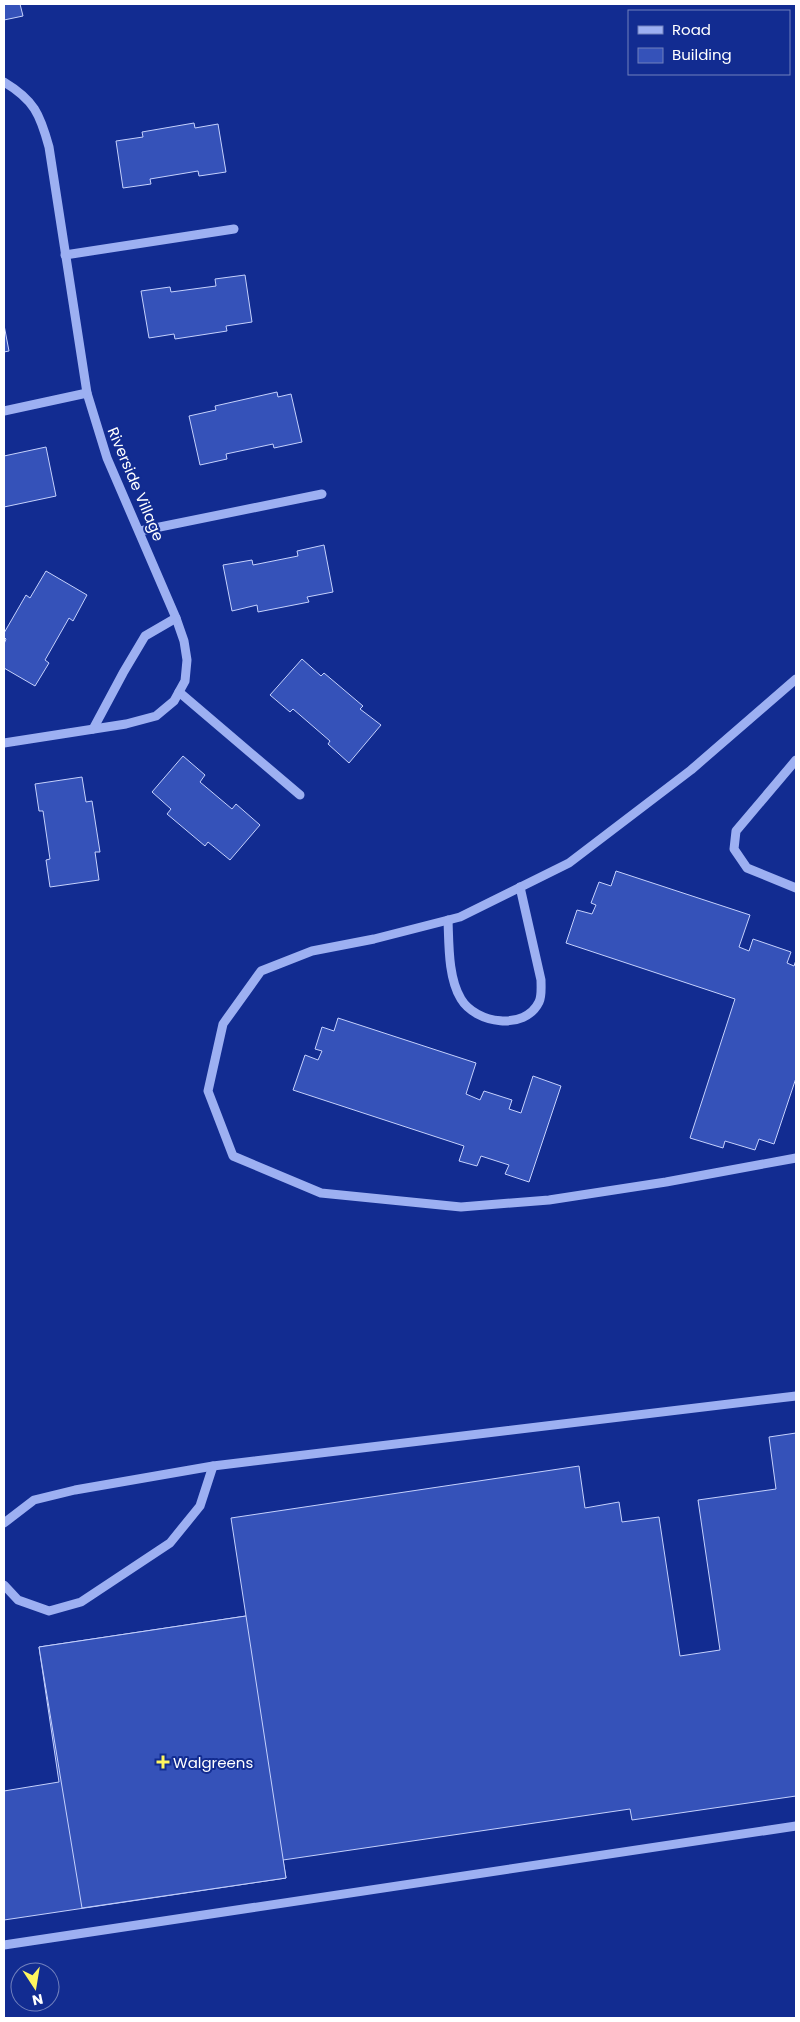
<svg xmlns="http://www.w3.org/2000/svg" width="800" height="2022" font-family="Poppins,sans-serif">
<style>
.building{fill:#3552b9;stroke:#c5d1fd}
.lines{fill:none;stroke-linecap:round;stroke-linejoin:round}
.minor{stroke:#9db0f2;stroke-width:9}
.poi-dot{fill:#fff65f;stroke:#122c91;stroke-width:2}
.labels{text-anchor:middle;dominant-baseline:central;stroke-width:4;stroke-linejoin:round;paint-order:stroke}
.street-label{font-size:15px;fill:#fff;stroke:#122c91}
.poi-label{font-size:15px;fill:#fff;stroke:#122c91;text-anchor:start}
</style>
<rect width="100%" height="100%" fill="#122c91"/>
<g class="building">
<path d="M4,4H20L23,16L4,20Z"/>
<path d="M194,123L195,128L218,124L226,172L199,176L198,171L150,179L151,184L123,188L116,141L143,137L142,132Z"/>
<path d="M245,275L252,322L226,326L227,331L175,339L174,334L149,338L141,291L170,287L171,292L216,286L215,279Z"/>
<path d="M4,325L9,351L4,352Z"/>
<path d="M277,392L278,397L291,394L302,442L274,448L273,444L226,454L227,459L200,465L189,416L216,410L215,406Z"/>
<path d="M46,447L56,496L4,507V456Z"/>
<path d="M324,545L333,592L307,597L309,602L258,612L257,605L232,611L223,565L252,560L253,565L298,556L297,551Z"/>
<path d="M46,571L87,595L73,621L69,618L45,660L49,663L35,686L4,668V644L6,639L4,637V633L26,595L30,598Z"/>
<path d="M302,659L321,676L324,673L363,706L360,709L381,725L349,763L328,744L330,741L293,709L290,712L270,695Z"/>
<path d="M183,756L205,775L200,782L232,809L236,804L260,825L230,860L208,842L205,846L167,814L171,809L152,792Z"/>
<path d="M82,777L86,802L92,801L100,852H95L99,880L50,887L46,860L50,859L43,811H39L35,784Z"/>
<path d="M616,871L750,915L739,947L749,951L753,939L791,952L787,963L794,966L796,960V1078L774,1144L759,1139L755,1150L725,1141L723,1148L690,1138L735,999L566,943L577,910L592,914L596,905L591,903L599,882L611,886Z"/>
<path d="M338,1018L476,1063L466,1094L480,1100L484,1091L512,1100L509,1109L521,1113L533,1076L561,1086L529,1182L505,1174L509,1165L481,1156L477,1166L459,1161L464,1146L293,1090L305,1055L318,1060L322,1051L315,1049L322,1027L334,1031Z"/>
<path d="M796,1433V1796L632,1820L630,1809L283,1860L286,1878L4,1920V1791L59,1782L39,1647L246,1616L231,1518L579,1466L585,1508L619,1502L622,1522L659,1517L680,1656L720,1650L698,1500L776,1489L769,1437Z"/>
<path d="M246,1616L286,1878L82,1908L39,1647Z"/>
</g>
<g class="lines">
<g class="minor">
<path d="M4,82C34,100 40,114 49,147L87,393L107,458L176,618L184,641L187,660L185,681L174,701L156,716L126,724L4,743"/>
<path d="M65,255L234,229"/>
<path d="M4,411L87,393"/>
<path d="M140,531L322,494"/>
<path d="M796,679L691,770L569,863L460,917L374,939L312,951L261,971L223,1024L208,1091L233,1156L321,1193L461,1207L549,1200L666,1182L796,1158"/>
<path d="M179,692L300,795"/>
<path d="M93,729L123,673L145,636L176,618"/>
<path d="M796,760L736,831L734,849L747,868L796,888"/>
<path d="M448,920C449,944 448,978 461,999C476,1024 525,1031 539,1002C542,996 541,987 541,980L520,887"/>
<path d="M4,1523L34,1500L75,1490L213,1466L796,1396"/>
<path d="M4,1585L18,1600L49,1611L81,1602L170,1543L200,1506L213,1466"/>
<path d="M4,1945L796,1826"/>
</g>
</g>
<path class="poi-dot" d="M160.5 1754.5h5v5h5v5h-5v5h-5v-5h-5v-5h5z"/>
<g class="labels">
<g class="street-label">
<text transform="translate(136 484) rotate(67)">Riverside Village</text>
</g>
<g class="poi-label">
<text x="173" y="1762">Walgreens</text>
</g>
</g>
<rect width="800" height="2022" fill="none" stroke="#ffffff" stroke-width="10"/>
<rect x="628" y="10" width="162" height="65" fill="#122c91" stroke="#7180bd"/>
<rect x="638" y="26" width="25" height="8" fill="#9db0f2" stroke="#7180bd"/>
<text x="672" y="35" font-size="15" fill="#ffffff">Road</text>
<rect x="638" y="48" width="25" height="15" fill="#3552b9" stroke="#7180bd"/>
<text x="672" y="60" font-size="15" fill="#ffffff">Building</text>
<g transform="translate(35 1987) rotate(168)"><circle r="24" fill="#122c91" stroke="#7180bd"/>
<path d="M0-4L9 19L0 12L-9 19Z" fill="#fff65f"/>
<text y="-8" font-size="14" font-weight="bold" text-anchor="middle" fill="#ffffff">N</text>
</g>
</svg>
